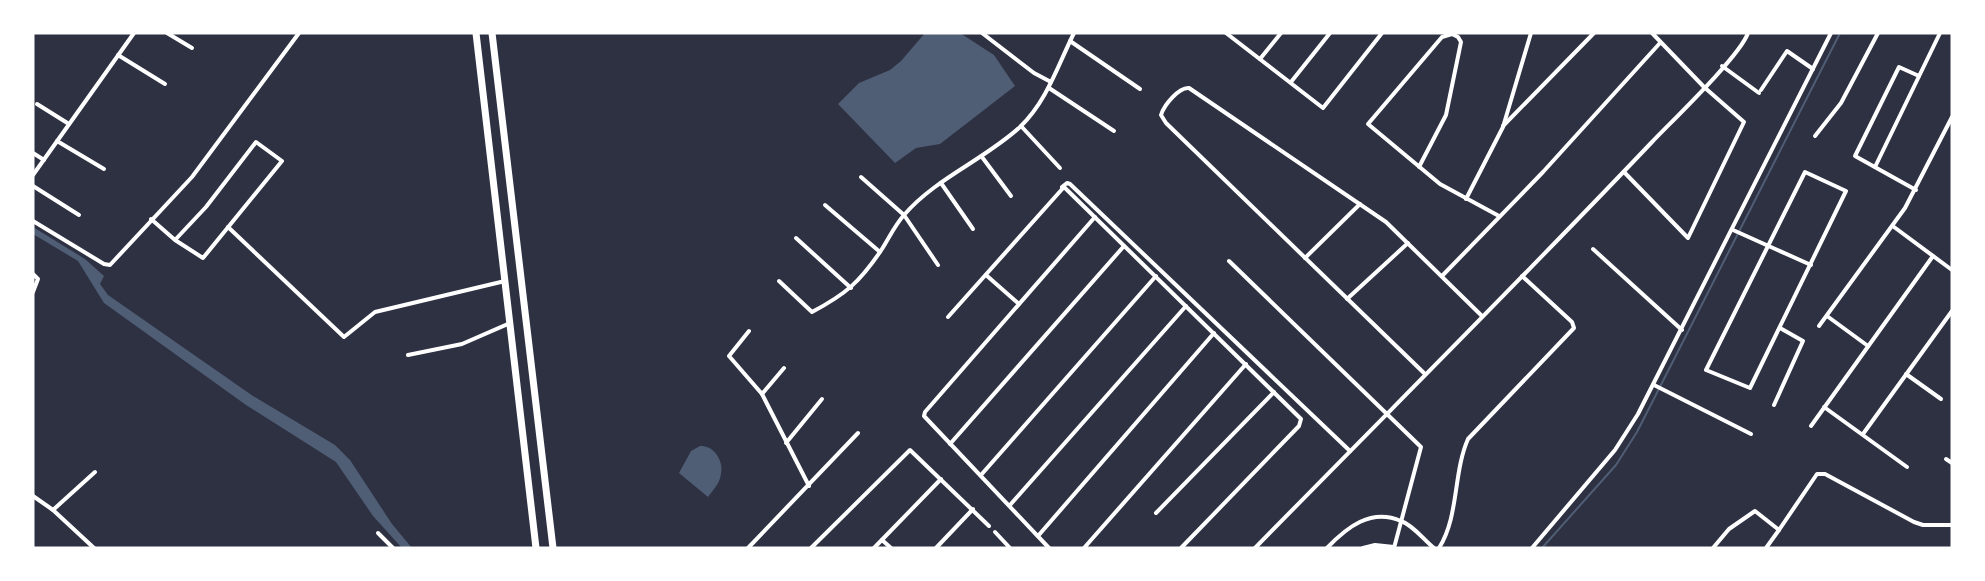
<svg xmlns="http://www.w3.org/2000/svg" width="1985" height="581" font-family="Helvetica,sans-serif">
<style>
.water{fill:#4f5d75}
.lines{fill:none;stroke-linecap:round;stroke-linejoin:round}
.stream{stroke:#4f5d75;stroke-width:2}
.minor{stroke:#fff;stroke-width:4}
.primary{stroke:#fff;stroke-width:7}
</style>
<rect width="100%" height="100%" fill="#2d3142"/>
<g class="water">
<path d="M925,33H960L994,55L1015,86L940,144L916,148L895,163L838,104L859,83L890,70L901,61Z"/>
<path d="M33,227L85,259L104,276L100,284L108,295L253,396L335,445L350,460L392,524L412,548H402L373,516L336,462L246,405L104,303L78,261L33,234Z"/>
<path d="M700,446C714,445 724,461 721,474C720,483 713,490 708,497L679,473L691,451Z"/>
</g>
<g class="lines">
<path class="stream" d="M1542,548L1616,465L1637,432L1840,33"/>
<g class="minor">
<path d="M167,33L192,48"/>
<path d="M982,33L1034,73L1051,82"/>
<path d="M1226,33L1323,108L1382,33"/>
<path d="M1070,41L1140,89"/>
<path d="M118,55L165,84"/>
<path d="M1260,59L1281,33"/>
<path d="M1722,66L1759,93"/>
<path d="M1291,82L1330,33"/>
<path d="M1049,88L1114,131"/>
<path d="M1761,90L1787,51L1813,69"/>
<path d="M37,104L69,124"/>
<path d="M1021,126L1060,168"/>
<path d="M1503,126L1594,33"/>
<path d="M1815,136L1841,103L1878,33"/>
<path d="M57,141L104,169"/>
<path d="M33,153L44,160"/>
<path d="M982,157L1011,196"/>
<path d="M1419,167L1446,115L1461,42L1458,37L1452,34L1442,37L1368,124L1440,184L1499,216"/>
<path d="M1875,167L1940,33"/>
<path d="M1624,172L1688,238L1744,122L1704,87L1652,33"/>
<path d="M1805,172L1846,191L1750,388L1706,370Z"/>
<path d="M33,175L134,33"/>
<path d="M861,177L904,215L938,265"/>
<path d="M941,183L973,229"/>
<path d="M33,186L79,215"/>
<path d="M1062,187L1067,183L1070,184L1350,451"/>
<path d="M1916,190L1855,156L1899,67L1919,76"/>
<path d="M1466,199L1503,127L1531,33"/>
<path d="M825,205L880,252"/>
<path d="M151,219L175,240L203,258L282,161L256,142L206,207L175,240"/>
<path d="M33,221L104,264L110,265L192,177L299,33"/>
<path d="M228,227L344,337L375,312L505,281"/>
<path d="M1894,227L1952,270"/>
<path d="M1733,230L1811,265"/>
<path d="M796,238L851,288"/>
<path d="M1593,249L1682,330"/>
<path d="M1305,258L1360,204"/>
<path d="M1229,261L1421,447L1394,548"/>
<path d="M33,274L38,279L33,292"/>
<path d="M986,275L1019,304"/>
<path d="M1442,276L1543,172L1660,43"/>
<path d="M779,281L812,312C846,294 860,282 882,249C889,238 895,225 904,215C936,178 984,160 1020,127C1047,101 1058,65 1074,33"/>
<path d="M1347,299L1408,243"/>
<path d="M1827,316L1868,346"/>
<path d="M948,317L1064,187L1301,419L1299,426L1181,548"/>
<path d="M1819,326L1905,208L1952,117"/>
<path d="M749,331L729,356L762,394L809,486"/>
<path d="M408,355L462,344L510,323"/>
<path d="M1425,374L1166,123L1161,115C1164,105 1179,87 1189,88L1386,222L1482,316"/>
<path d="M1906,374L1941,399"/>
<path d="M1654,385L1751,434"/>
<path d="M762,394L784,368"/>
<path d="M1774,405L1803,341L1780,328"/>
<path d="M1824,407L1907,467"/>
<path d="M1811,426L1933,256"/>
<path d="M1863,434L1952,311"/>
<path d="M786,443L822,399"/>
<path d="M950,444L1124,246"/>
<path d="M1946,459L1952,463"/>
<path d="M981,475L1156,276"/>
<path d="M33,496L53,510L94,548"/>
<path d="M1010,505L1186,306"/>
<path d="M53,510L95,472"/>
<path d="M1156,513L1274,392"/>
<path d="M995,532L1010,548"/>
<path d="M378,533L393,548"/>
<path d="M1038,536L1214,333"/>
<path d="M882,540L891,548"/>
<path d="M748,548L858,433"/>
<path d="M811,548L910,450L989,526"/>
<path d="M874,548L941,479"/>
<path d="M936,548L973,509"/>
<path d="M1049,548L924,416L925,412L1095,217"/>
<path d="M1084,548L1246,364"/>
<path d="M1255,548C1387,413 1522,279 1652,142C1672,121 1740,56 1748,33"/>
<path d="M1327,548C1347,527 1371,508 1401,521C1413,525 1424,540 1434,548"/>
<path d="M1363,548L1375,545L1394,547"/>
<path d="M1439,548C1459,517 1453,473 1468,439L1574,328L1572,322L1522,276"/>
<path d="M1532,548L1615,450L1638,414L1831,33"/>
<path d="M1713,548L1729,529L1755,511L1779,530L1817,474H1825L1914,522L1923,525H1952"/>
<path d="M1766,548L1779,530"/>
</g>
<g class="primary">
<path d="M476,33L536,548"/>
<path d="M492,33L553,548"/>
</g>
</g>
<rect width="1985" height="581" fill="none" stroke="#ffffff" stroke-width="69"/>
</svg>
